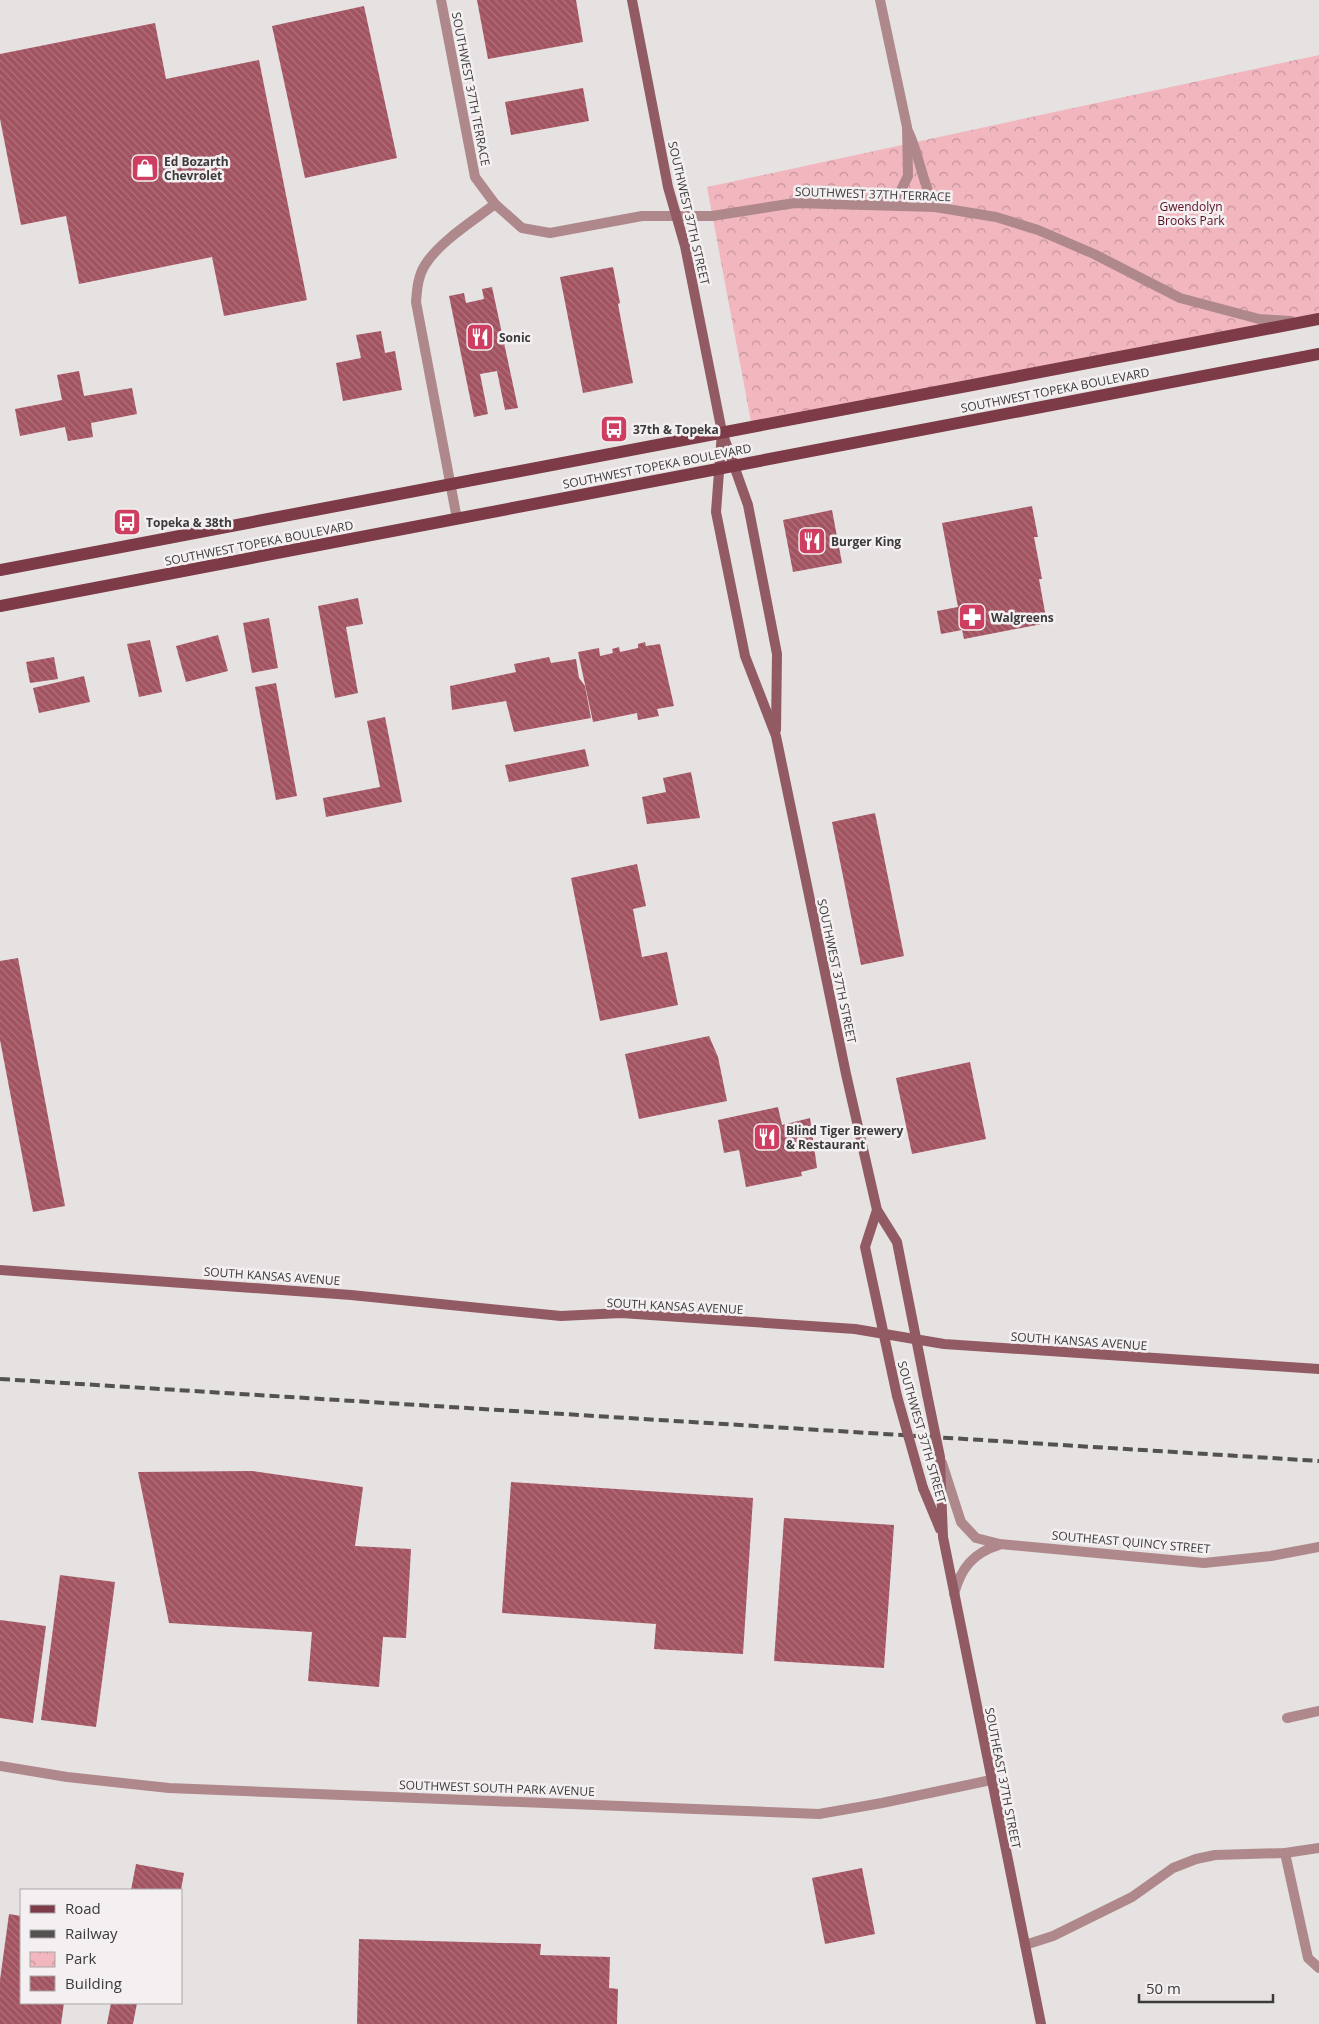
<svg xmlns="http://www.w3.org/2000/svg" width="1319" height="2024" font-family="'Open Sans',sans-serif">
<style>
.park{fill:url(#park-crowns)}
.building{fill:url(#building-back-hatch)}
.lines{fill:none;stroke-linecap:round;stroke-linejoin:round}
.minor{stroke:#af888c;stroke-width:10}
.secondary{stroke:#925b63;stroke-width:10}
.primary{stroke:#7c3b47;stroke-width:12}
.rail{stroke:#545151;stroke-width:4;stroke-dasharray:10 5;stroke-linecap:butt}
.secondary-bridge{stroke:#925b63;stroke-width:10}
.labels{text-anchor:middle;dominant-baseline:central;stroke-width:5;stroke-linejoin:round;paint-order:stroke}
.street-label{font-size:12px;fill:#3c3a3a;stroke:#f4eff0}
.poi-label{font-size:12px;font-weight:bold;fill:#3c3a3a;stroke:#f4eff0;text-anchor:start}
.park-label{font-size:12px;fill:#5b0d24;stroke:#f4eff0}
</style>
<defs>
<pattern id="park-crowns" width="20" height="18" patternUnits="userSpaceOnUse" patternTransform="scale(1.25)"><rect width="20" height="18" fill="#f1b6be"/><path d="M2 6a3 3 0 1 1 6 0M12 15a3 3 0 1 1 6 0" fill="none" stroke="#c4959b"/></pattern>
<pattern id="building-back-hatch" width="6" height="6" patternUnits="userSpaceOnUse" patternTransform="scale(1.25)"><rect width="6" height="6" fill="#a35260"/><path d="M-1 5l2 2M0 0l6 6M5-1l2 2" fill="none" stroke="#ad747e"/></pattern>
</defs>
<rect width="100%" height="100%" fill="#e6e2e2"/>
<path class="park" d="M1319,55V319L752,427L707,187Z"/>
<g class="building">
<path d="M477,0H576L583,42L488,59Z"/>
<path d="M364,6L397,158L305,178L272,26Z"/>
<path d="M155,23L166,79L259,60L307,300L224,316L212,257L79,284L66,216L21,225L0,119V54Z"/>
<path d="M583,88L589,121L511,135L505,102Z"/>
<path d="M613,267L620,303L618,304L633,383L583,393L560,277Z"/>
<path d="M492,287L518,408L505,410L497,371L480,374L488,414L474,417L449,296L464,293L466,303L484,299L482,289Z"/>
<path d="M381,331L385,353L395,351L402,390L343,401L336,363L361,358L356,335Z"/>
<path d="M79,371L84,396L132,388L137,414L91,423L93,437L68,441L65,427L20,436L15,409L62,400L57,375Z"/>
<path d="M1032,506L1038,537H1034L1042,579H1039L1047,623L964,639L962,630L941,634L937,611L958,607L942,523Z"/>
<path d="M832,510L842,563L793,572L783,520Z"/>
<path d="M358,598L363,624L346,627L358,693L335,698L318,606Z"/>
<path d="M269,618L278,668L252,673L243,623Z"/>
<path d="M218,635L228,671L186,682L176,646Z"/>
<path d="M150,640L162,692L139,697L127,644Z"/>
<path d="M645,642L646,646L660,644L674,706L657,709L659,716L638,720L637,713L593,722L578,652L599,648L600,656L613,653L612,649L619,647L620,652L638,648V644Z"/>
<path d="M54,657L58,679L30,683L26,662Z"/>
<path d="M549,657L551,663L576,659L579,678L585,686L591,718L514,732L506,701L452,710L450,686L516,672L514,664Z"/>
<path d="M84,676L90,702L39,713L33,688Z"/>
<path d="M276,683L297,796L276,800L255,687Z"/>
<path d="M385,717L402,802L326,817L323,798L380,787L367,721Z"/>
<path d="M585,749L589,766L509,782L505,765Z"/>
<path d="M691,772L700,818L647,824L642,797L666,792L663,778Z"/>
<path d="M875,813L904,956L861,965L832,822Z"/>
<path d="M637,864L646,906L633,909L642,957L667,952L678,1005L600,1021L571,878Z"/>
<path d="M18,958L65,1206L33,1212L0,1040V961Z"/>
<path d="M709,1036L718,1057L727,1101L639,1119L625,1054Z"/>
<path d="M970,1062L986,1139L912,1154L896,1078Z"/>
<path d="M778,1107L782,1125L810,1118L817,1168L801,1172L802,1176L746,1187L739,1150L724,1153L718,1120Z"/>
<path d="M252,1471L363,1487L355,1546L411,1549L406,1638L383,1637L379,1687L308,1681L312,1632L169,1623L138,1472Z"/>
<path d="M511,1482L753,1498L743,1654L654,1649L656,1624L502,1613Z"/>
<path d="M784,1518L894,1525L884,1668L774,1661Z"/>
<path d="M60,1575L115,1582L96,1727L41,1720Z"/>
<path d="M0,1620L46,1626L33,1723L0,1718Z"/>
<path d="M136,1864L184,1873L181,1890H131Z"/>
<path d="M862,1868L875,1934L825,1944L812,1878Z"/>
<path d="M9,1914L21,1916V2003H64L61,2024H0V1980Z"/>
<path d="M359,1939L541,1944L540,1955L610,1957L609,1988L618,1989L617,2024H357Z"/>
<path d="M111,2003H137L133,2024H107Z"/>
</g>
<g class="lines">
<g class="minor">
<path d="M441,0L475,177L495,204L522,228L550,233L642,216H712L795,203L935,207L996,217L1038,230L1094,254L1180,298L1259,319L1291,321"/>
<path d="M908,131C920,156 922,183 935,207"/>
<path d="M874,201L899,194L908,176L907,127L880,0"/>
<path d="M457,519L416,302C417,289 418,276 425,265C439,242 473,221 495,204"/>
<path d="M942,1463L961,1522L976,1538L1000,1544L1204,1563L1271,1556L1319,1547"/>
<path d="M954,1594C961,1568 973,1553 999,1545"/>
<path d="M1287,1718L1319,1711"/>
<path d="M0,1766L67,1777L169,1788L819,1814L882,1803L991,1780"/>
<path d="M1285,1853L1308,1958L1319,1968"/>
<path d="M1025,1945L1053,1936L1132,1897L1173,1868L1196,1859L1215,1855L1285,1853L1319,1848"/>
</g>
<g class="secondary">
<path d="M632,0L668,187L685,246L722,432L748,505L777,654L776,730"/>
<path d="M722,432L716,512L745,656L776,736L846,1074L877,1210L897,1242L927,1394"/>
<path d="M877,1210L865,1247L897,1396"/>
<path d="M0,1270L351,1295L561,1316L621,1313L855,1329L944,1344L1319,1369"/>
<path d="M923,1488L940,1529"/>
<path d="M941,1488L943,1537L1041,2024"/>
</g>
<g class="primary">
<path d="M0,570C440,490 879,402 1319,319"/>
<path d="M0,606L1319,354"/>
</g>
<path class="rail" d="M0,1379L1319,1461"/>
<g class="secondary-bridge">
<path d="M927,1394L940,1457L941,1488"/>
<path d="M897,1396L923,1488"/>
</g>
</g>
<defs>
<g id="shop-square" transform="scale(1.4375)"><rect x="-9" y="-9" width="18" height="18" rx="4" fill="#cd3e61" stroke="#f4eff0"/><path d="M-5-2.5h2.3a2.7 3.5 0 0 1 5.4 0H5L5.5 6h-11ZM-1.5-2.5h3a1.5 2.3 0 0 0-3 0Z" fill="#fff"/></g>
<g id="restaurant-square" transform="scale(1.4375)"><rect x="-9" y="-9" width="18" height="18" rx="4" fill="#cd3e61" stroke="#f4eff0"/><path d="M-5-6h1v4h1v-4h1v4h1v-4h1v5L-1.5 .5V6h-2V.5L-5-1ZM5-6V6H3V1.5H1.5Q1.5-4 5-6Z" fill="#fff"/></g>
<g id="bus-square" transform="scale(1.4375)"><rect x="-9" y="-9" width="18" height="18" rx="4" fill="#cd3e61" stroke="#f4eff0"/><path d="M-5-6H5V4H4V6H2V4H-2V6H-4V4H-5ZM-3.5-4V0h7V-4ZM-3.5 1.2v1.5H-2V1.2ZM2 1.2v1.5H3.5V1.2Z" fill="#fff"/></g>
<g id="pharmacy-square" transform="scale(1.4375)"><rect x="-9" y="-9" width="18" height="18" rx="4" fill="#cd3e61" stroke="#f4eff0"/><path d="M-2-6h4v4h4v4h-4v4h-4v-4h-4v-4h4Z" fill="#fff"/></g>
</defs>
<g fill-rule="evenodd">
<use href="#shop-square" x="145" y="168"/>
<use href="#restaurant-square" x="480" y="337"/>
<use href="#bus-square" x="614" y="429"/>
<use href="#bus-square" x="127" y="522"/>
<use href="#restaurant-square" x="812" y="541"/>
<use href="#pharmacy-square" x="972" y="617"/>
<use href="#restaurant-square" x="767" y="1137"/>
</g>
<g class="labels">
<g class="street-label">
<text transform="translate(471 89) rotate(79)">SOUTHWEST 37TH TERRACE</text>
<text transform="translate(873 194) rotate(2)">SOUTHWEST 37TH TERRACE</text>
<text transform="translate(689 213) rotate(77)">SOUTHWEST 37TH STREET</text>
<text transform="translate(1055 390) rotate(-11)">SOUTHWEST TOPEKA BOULEVARD</text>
<text transform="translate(657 466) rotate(-11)">SOUTHWEST TOPEKA BOULEVARD</text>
<text transform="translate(259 543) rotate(-11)">SOUTHWEST TOPEKA BOULEVARD</text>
<text transform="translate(837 971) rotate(78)">SOUTHWEST 37TH STREET</text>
<text transform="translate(272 1276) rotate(4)">SOUTH KANSAS AVENUE</text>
<text transform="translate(675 1306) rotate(3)">SOUTH KANSAS AVENUE</text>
<text transform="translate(1079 1341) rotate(4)">SOUTH KANSAS AVENUE</text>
<text transform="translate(922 1432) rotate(74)">SOUTHWEST 37TH STREET</text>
<text transform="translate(1131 1542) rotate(5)">SOUTHEAST QUINCY STREET</text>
<text transform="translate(1003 1778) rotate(79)">SOUTHEAST 37TH STREET</text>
<text transform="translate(497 1788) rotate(2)">SOUTHWEST SOUTH PARK AVENUE</text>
</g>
<g class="poi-label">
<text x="164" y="161">Ed Bozarth<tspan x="164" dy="14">Chevrolet</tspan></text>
<text x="499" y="337">Sonic</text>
<text x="633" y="429">37th &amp; Topeka</text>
<text x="146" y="522">Topeka &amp; 38th</text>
<text x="831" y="541">Burger King</text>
<text x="991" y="617">Walgreens</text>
<text x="786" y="1130">Blind Tiger Brewery<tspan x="786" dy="14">&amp; Restaurant</tspan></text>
</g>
<g class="park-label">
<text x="1191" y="206">Gwendolyn<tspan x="1191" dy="14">Brooks Park</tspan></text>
</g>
</g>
<rect x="20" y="1889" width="162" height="115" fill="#f4eff0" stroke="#aaa7a7"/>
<rect x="30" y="1905" width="25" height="8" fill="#7c3b47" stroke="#aaa7a7"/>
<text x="65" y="1914" font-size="15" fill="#3c3a3a">Road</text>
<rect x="30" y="1930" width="25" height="8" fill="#545151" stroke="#aaa7a7"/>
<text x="65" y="1939" font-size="15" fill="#3c3a3a">Railway</text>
<rect x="30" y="1952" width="25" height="15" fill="url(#park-crowns)" stroke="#aaa7a7"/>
<text x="65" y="1964" font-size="15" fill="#3c3a3a">Park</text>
<rect x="30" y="1976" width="25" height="15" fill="url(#building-back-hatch)" stroke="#aaa7a7"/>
<text x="65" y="1989" font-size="15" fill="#3c3a3a">Building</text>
<path d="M1139 1994v8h134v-8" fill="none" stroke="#3c3a3a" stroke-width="2.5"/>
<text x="1146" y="1994" font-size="15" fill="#3c3a3a" stroke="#f4eff0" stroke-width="4" paint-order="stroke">50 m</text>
</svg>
